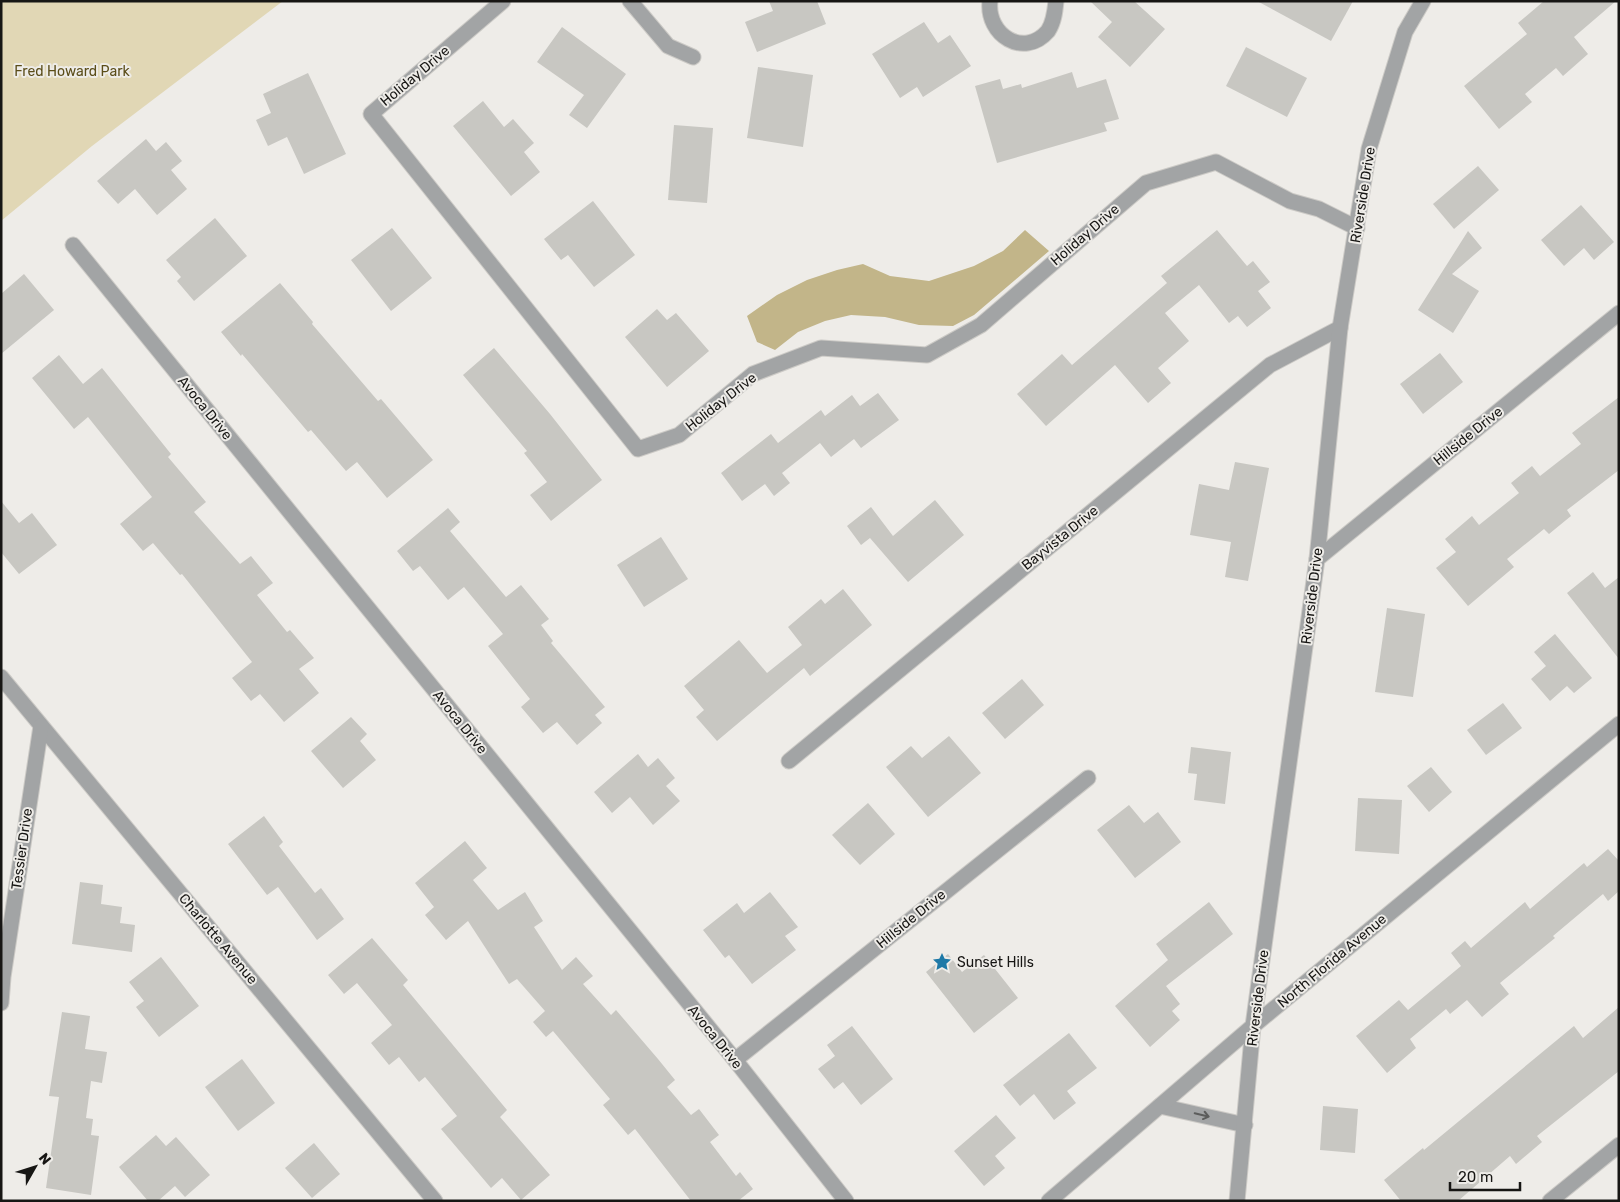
<svg xmlns="http://www.w3.org/2000/svg" width="1620" height="1202" font-family="Rubik,sans-serif">
<style>
.green{fill:#e1d7b5}
.water{fill:#c2b589}
.building{fill:#c8c7c2}
.lines{fill:none;stroke-linecap:round;stroke-linejoin:round}
.minor-casing{stroke:#cccac6;stroke-width:17}
.minor{stroke:#a2a4a5;stroke-width:15}
.oneway{stroke:#5c5d5c}
.labels{text-anchor:middle;dominant-baseline:central;stroke-width:4;stroke-linejoin:round;paint-order:stroke}
.park-label{font-size:14px;fill:#5b4d19;stroke:#eeece8}
.street-label{font-size:14px;fill:#171614;stroke:#eeece8}
.poi-label{font-size:14px;fill:#171614;stroke:#eeece8;text-anchor:start}
</style>
<rect width="100%" height="100%" fill="#eeece8"/>
<path class="green" d="M1,1H283L92,146L1,221Z"/>
<path class="water" d="M1025,230L1049,251L974,315L953,326L919,325L885,317L851,315L825,321L798,332L775,350L757,342L747,316L777,295L807,280L837,270L863,264L890,276L929,281L974,266L1003,251Z"/>
<g class="building">
<path d="M769,1H817L826,24L757,52L745,22L773,11Z"/>
<path d="M1090,1H1134L1165,29L1130,67L1098,37L1112,22Z"/>
<path d="M1257,1H1353L1331,41Z"/>
<path d="M1544,1H1616L1574,37L1588,54L1563,76L1556,68L1525,94L1532,102L1499,129L1464,86L1527,34L1518,23Z"/>
<path d="M924,22L938,43L950,35L971,66L923,97L917,87L900,98L872,54Z"/>
<path d="M562,27L626,74L587,128L569,115L584,95L537,62Z"/>
<path d="M1246,47L1307,78L1287,117L1226,86Z"/>
<path d="M758,67L813,75L803,147L747,138Z"/>
<path d="M1072,72L1077,88L1106,79L1119,119L1104,123L1107,131L997,163L975,86L1000,79L1003,89L1021,84L1022,88Z"/>
<path d="M308,73L346,154L304,174L287,137L268,146L256,120L271,113L263,94Z"/>
<path d="M483,101L504,127L513,119L534,143L524,152L540,172L511,196L453,126Z"/>
<path d="M674,125L713,128L707,203L668,200Z"/>
<path d="M146,139L156,151L166,142L182,161L171,170L187,189L157,215L135,189L118,204L97,181Z"/>
<path d="M1478,166L1499,190L1454,229L1433,204Z"/>
<path d="M593,201L635,255L594,287L568,255L561,260L544,239Z"/>
<path d="M1581,205L1614,242L1594,260L1584,248L1564,266L1541,240Z"/>
<path d="M215,218L247,256L194,301L177,281L181,277L166,260Z"/>
<path d="M392,228L432,278L391,311L351,260Z"/>
<path d="M1217,230L1247,266L1253,261L1270,282L1258,291L1271,308L1247,327L1238,316L1229,323L1199,285L1165,313L1189,341L1158,368L1171,383L1148,403L1115,365L1046,426L1017,394L1062,354L1072,365L1167,283L1161,276Z"/>
<path d="M1468,231L1482,248L1452,274L1479,291L1453,333L1418,310Z"/>
<path d="M24,274L54,310L1,354V294Z"/>
<path d="M280,283L313,322L312,324L378,401L381,399L433,460L387,498L357,462L346,471L311,430L308,432L242,354L241,356L221,332Z"/>
<path d="M657,309L667,320L676,313L709,351L667,387L625,337Z"/>
<path d="M494,348L550,414L602,480L551,521L530,495L547,482L524,453L527,451L463,375Z"/>
<path d="M1440,353L1463,382L1423,414L1400,384Z"/>
<path d="M59,355L83,384L102,368L171,454L168,457L206,502L194,512L240,564L251,556L273,583L257,595L287,632L290,630L314,658L299,669L319,693L284,722L260,694L251,701L232,678L252,662L182,574L180,575L153,543L143,551L120,524L152,497L88,417L74,429L32,378Z"/>
<path d="M878,393L899,420L861,448L854,439L831,457L820,443L782,473L790,483L774,496L765,484L742,501L721,473L771,434L778,443L821,410L825,416L852,395L860,406Z"/>
<path d="M1619,397V470L1567,510L1571,516L1549,534L1544,529L1507,559L1514,567L1468,606L1436,568L1456,552L1445,539L1472,516L1479,525L1519,493L1511,483L1532,466L1540,476L1581,444L1572,433Z"/>
<path d="M1235,462L1269,468L1248,581L1225,577L1231,542L1190,535L1199,484L1229,490Z"/>
<path d="M935,500L964,535L908,582L870,538L861,545L847,526L871,507L893,536Z"/>
<path d="M1,501L19,523L32,513L57,545L19,574L1,552Z"/>
<path d="M448,508L460,522L450,531L506,597L521,585L549,619L541,625L553,641L551,643L605,707L595,715L602,723L577,745L557,722L543,733L521,707L530,699L488,646L503,634L464,587L448,600L420,566L413,571L397,551Z"/>
<path d="M661,537L688,579L644,607L617,565Z"/>
<path d="M1593,572L1605,588L1619,577V659L1567,593Z"/>
<path d="M843,589L872,625L810,676L804,668L717,741L696,717L704,710L684,686L739,640L767,673L802,645L788,627L821,599L825,604Z"/>
<path d="M1387,608L1425,614L1413,697L1375,692Z"/>
<path d="M1555,634L1592,678L1574,693L1567,686L1550,701L1531,679L1546,666L1534,652Z"/>
<path d="M1022,679L1044,705L1005,739L982,713Z"/>
<path d="M1503,703L1522,728L1486,755L1467,730Z"/>
<path d="M351,717L367,734L360,741L376,760L343,788L311,751Z"/>
<path d="M949,736L981,773L928,817L886,767L911,746L922,758Z"/>
<path d="M1191,747L1231,752L1225,804L1194,800L1197,774L1188,773Z"/>
<path d="M638,754L648,767L658,758L675,778L666,786L680,801L653,825L630,797L612,813L594,792Z"/>
<path d="M1431,767L1452,792L1429,812L1407,786Z"/>
<path d="M1358,798L1402,800L1399,854L1355,851Z"/>
<path d="M868,803L895,834L860,865L832,835Z"/>
<path d="M1129,805L1144,823L1158,812L1181,842L1135,878L1097,830Z"/>
<path d="M264,816L283,842L279,846L315,893L321,888L344,919L317,940L278,887L267,895L228,844Z"/>
<path d="M465,841L487,868L473,880L498,910L525,892L543,921L534,927L562,970L576,957L593,976L583,984L611,1015L616,1010L658,1059L675,1080L667,1087L691,1115L699,1109L719,1135L710,1142L736,1176L740,1172L753,1189L738,1201H691L635,1129L628,1135L603,1105L610,1099L553,1031L546,1037L533,1022L545,1011L517,979L509,984L468,921L446,940L425,915L434,907L415,883Z"/>
<path d="M1608,849L1619,861V891L1608,901L1603,894L1553,936L1555,938L1500,983L1509,994L1482,1017L1467,1000L1450,1014L1446,1009L1410,1039L1416,1048L1387,1073L1356,1036L1399,1000L1408,1010L1461,966L1451,953L1465,941L1471,948L1525,902L1530,909L1584,863L1587,867Z"/>
<path d="M80,882L103,885L101,904L122,907L120,923L135,925L132,952L72,944Z"/>
<path d="M770,892L798,927L785,936L796,950L752,984L729,955L725,958L703,930L737,903L744,913Z"/>
<path d="M1209,902L1233,934L1166,986L1180,1004L1172,1011L1180,1020L1150,1047L1115,1006L1168,960L1156,944Z"/>
<path d="M372,938L408,980L403,985L507,1110L500,1117L550,1175L521,1200L502,1178L491,1188L441,1129L457,1116L425,1077L419,1082L399,1057L389,1065L371,1043L392,1025L357,983L344,994L328,975Z"/>
<path d="M948,954L962,972L984,955L1018,998L974,1033L926,972Z"/>
<path d="M161,957L199,1006L159,1037L136,1007L144,1001L129,982Z"/>
<path d="M1619,1007V1071L1537,1136L1542,1142L1516,1164L1510,1156L1458,1201H1401L1384,1180L1423,1148L1424,1150L1574,1026L1583,1038Z"/>
<path d="M62,1012L90,1016L85,1049L107,1052L102,1083L91,1081L86,1118L93,1119L91,1135L99,1136L91,1195L46,1188L59,1097L49,1096Z"/>
<path d="M852,1026L893,1079L861,1105L843,1082L834,1089L818,1069L835,1056L827,1045Z"/>
<path d="M1069,1033L1097,1068L1067,1091L1076,1103L1054,1120L1034,1094L1020,1106L1003,1085Z"/>
<path d="M242,1059L275,1103L238,1131L205,1087Z"/>
<path d="M1323,1106L1358,1109L1355,1153L1320,1150Z"/>
<path d="M996,1115L1016,1138L995,1156L1005,1168L984,1186L954,1151Z"/>
<path d="M156,1135L166,1146L176,1137L210,1175L185,1197L175,1186L158,1201H148L119,1167Z"/>
<path d="M314,1143L340,1174L312,1198L285,1168Z"/>
</g>
<g class="lines">
<g class="minor-casing">
<g id="minor">
<path d="M503,1L371,114L638,449L679,435L753,374L821,348L927,355L981,325L1146,183L1216,162L1290,201L1319,209L1357,228"/>
<path d="M630,1L668,46L693,57"/>
<path d="M990,1C986,35 1024,59 1048,31C1054,22 1055,11 1056,1"/>
<path d="M73,245L735,1060L846,1201"/>
<path d="M1317,559L1619,313"/>
<path d="M1,677L435,1201"/>
<path d="M789,761L1270,365L1340,328"/>
<path d="M1,1003L3,977L41,726"/>
<path d="M735,1060L1088,778"/>
<path d="M1160,1106L1245,1125"/>
<path d="M1049,1201L1253,1026L1619,724"/>
<path d="M1237,1201L1253,1026L1317,559L1340,328L1369,149L1405,32L1423,1"/>
<path d="M1550,1201L1619,1145"/>
</g>
</g>
<use href="#minor" class="minor"/>
</g>
<defs><path id="oneway-shaft" d="M-6 0H5M1.5-3L5.5 0L1.5 3" fill="none" stroke-width="1.6" stroke-linecap="round" stroke-linejoin="round" transform="scale(1.25)"/></defs>
<use class="oneway" href="#oneway-shaft" transform="translate(1202 1115) rotate(13)"/>
<defs>
<g id="sight-bare" transform="scale(1.5)"><path d="M0-6L1.8-2.2L6-1.7L2.9 1.2L3.7 5.4L0 3.3L-3.7 5.4L-2.9 1.2L-6-1.7L-1.8-2.2Z" fill="#1e79a7" stroke="#eeece8" stroke-width="2.5" paint-order="stroke"/></g>
</defs>
<g fill-rule="evenodd">
<use href="#sight-bare" x="942" y="962"/>
</g>
<g class="labels">
<g class="park-label">
<text x="72" y="71">Fred Howard Park</text>
</g>
<g class="street-label">
<text transform="translate(415 76) rotate(-40)">Holiday Drive</text>
<text transform="translate(1363 195) rotate(-81)">Riverside Drive</text>
<text transform="translate(1085 235) rotate(-41)">Holiday Drive</text>
<text transform="translate(721 402) rotate(-38)">Holiday Drive</text>
<text transform="translate(205 408) rotate(51)">Avoca Drive</text>
<text transform="translate(1468 436) rotate(-39)">Hillside Drive</text>
<text transform="translate(1060 538) rotate(-39)">Bayvista Drive</text>
<text transform="translate(1312 596) rotate(-83)">Riverside Drive</text>
<text transform="translate(460 722) rotate(51)">Avoca Drive</text>
<text transform="translate(22 849) rotate(-82)">Tessier Drive</text>
<text transform="translate(911 919) rotate(-39)">Hillside Drive</text>
<text transform="translate(218 939) rotate(50)">Charlotte Avenue</text>
<text transform="translate(1332 961) rotate(-40)">North Florida Avenue</text>
<text transform="translate(1258 998) rotate(-83)">Riverside Drive</text>
<text transform="translate(715 1037) rotate(51)">Avoca Drive</text>
</g>
<g class="poi-label">
<text x="957" y="962">Sunset Hills</text>
</g>
</g>
<rect width="1620" height="1202" fill="none" stroke="#171614" stroke-width="5"/>
<g transform="translate(35 1167) rotate(51)" stroke="#eeece8" stroke-width="4" paint-order="stroke">
<path d="M0-4L9 19L0 12L-9 19Z" fill="#171614"/>
<text y="-8" font-size="14" font-weight="bold" text-anchor="middle" fill="#171614">N</text>
</g>
<path d="M1450 1182v8h70v-8" fill="none" stroke="#171614" stroke-width="2.5"/>
<text x="1458" y="1182" font-size="15" fill="#171614" stroke="#eeece8" stroke-width="4" paint-order="stroke">20 m</text>
</svg>
